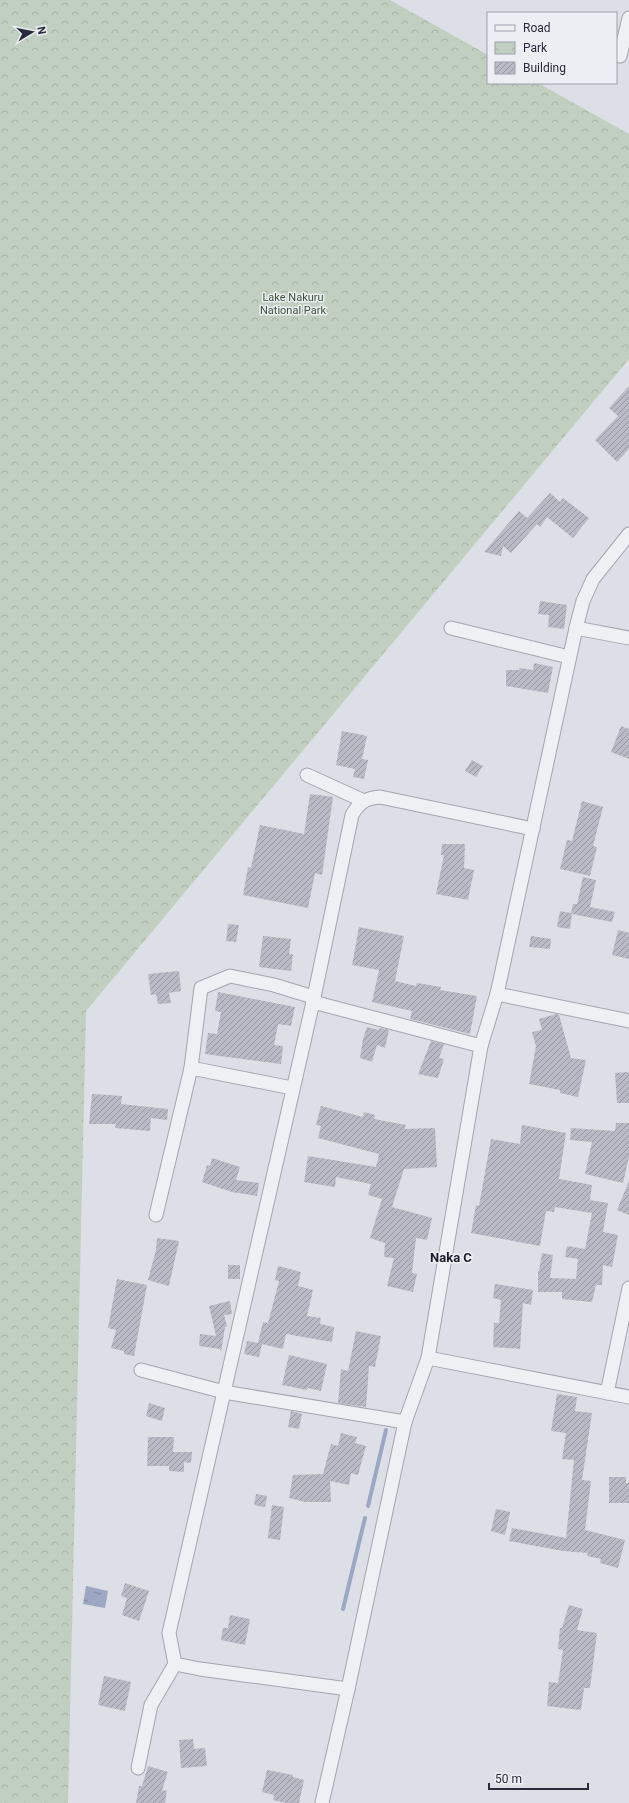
<svg xmlns="http://www.w3.org/2000/svg" width="629" height="1803" font-family="Roboto,sans-serif">
<style>
.park{fill:url(#park-crowns)}
.water{fill:url(#water-ripples)}
.lines{fill:none;stroke-linecap:round;stroke-linejoin:round}
.stream{stroke:#9ba7c3;stroke-width:4}
.building{fill:url(#building-hatch)}
.minor-casing{stroke:#a3a5af;stroke-width:15}
.minor{stroke:#eff0f4;stroke-width:13}
.labels{text-anchor:middle;dominant-baseline:central;stroke-width:3;stroke-linejoin:round;paint-order:stroke}
.park-label{font-size:11px;fill:#375536;stroke:#eceef3}
.quarter-label{font-size:13px;font-weight:bold;fill:#1a1d2b;stroke:#eceef3}
</style>
<defs>
<pattern id="park-crowns" width="20" height="18" patternUnits="userSpaceOnUse"><rect width="20" height="18" fill="#c0cfbf"/><path d="M2 6a3 3 0 1 1 6 0M12 15a3 3 0 1 1 6 0" fill="none" stroke="#a5b2a5"/></pattern>
<pattern id="water-ripples" width="26" height="14" patternUnits="userSpaceOnUse"><rect width="26" height="14" fill="#9ba7c3"/><path d="M2 4q2-2 4 0t4 0M15 11q2-2 4 0t4 0" fill="none" stroke="#7e88a0"/></pattern>
<pattern id="building-hatch" width="6" height="6" patternUnits="userSpaceOnUse"><rect width="6" height="6" fill="#b8bac5"/><path d="M-1 1l2-2M0 6l6-6M5 7l2-2" fill="none" stroke="#9697a1"/></pattern>
</defs>
<rect width="100%" height="100%" fill="#dddfe6"/>
<path class="park" d="M0,0H390L488,55V83H538L629,134V359L86,1011L68,1803H0Z"/>
<path class="water" d="M86,1586L108,1591L105,1608L83,1604Z"/>
<g class="lines">
<g class="stream">
<path d="M368,1506L386,1430"/>
<path d="M343,1609L365,1518"/>
</g>
</g>
<g class="building">
<path d="M629,386V449L617,462L595,440L618,416L609,408Z"/>
<path d="M550,493L560,502L563,498L589,518L573,538L547,517L540,527L537,524L511,553L503,546L501,556L484,552L519,511L527,518Z"/>
<path d="M540,601L567,605L564,629L548,627L549,615L538,614Z"/>
<path d="M534,663L553,667L548,693L506,686V670H519L520,668L533,670Z"/>
<path d="M621,726L629,729V759L611,752Z"/>
<path d="M342,731L367,736L362,759L368,760L364,779L353,777L355,769L336,765Z"/>
<path d="M472,760L483,766L476,777L465,771Z"/>
<path d="M310,794L333,797L322,875L315,873L308,908L243,895L248,867L251,868L260,825L304,834Z"/>
<path d="M582,801L603,807L593,846L597,847L590,876L560,869L567,840L572,841Z"/>
<path d="M442,844H465L464,868L474,870L468,900L436,894L444,855H441Z"/>
<path d="M583,877L596,880L590,907L615,912L612,922L572,914L570,929L557,927L560,911L571,913L573,904H577Z"/>
<path d="M228,924L239,925L236,942L226,941Z"/>
<path d="M359,927L404,936L395,981L416,986L417,983L441,987L440,990L477,996L470,1034L410,1019L412,1011L372,1002L379,970L352,965Z"/>
<path d="M618,930L629,933V959L612,955Z"/>
<path d="M263,936L291,939L289,954H293L291,971L259,967Z"/>
<path d="M531,936L551,939L550,949L529,947Z"/>
<path d="M179,971L181,991L169,993L171,1003L158,1004L156,994L151,995L148,974Z"/>
<path d="M218,992L295,1007L291,1026L278,1024L274,1045L283,1046L281,1064L205,1054L208,1033L217,1034L221,1012L215,1011Z"/>
<path d="M556,1014L559,1015L571,1058L586,1060L578,1097L560,1093V1090L529,1084L536,1046L532,1032L542,1030L539,1019Z"/>
<path d="M367,1027L379,1030L380,1028L389,1030L385,1048L377,1045L372,1062L360,1058L363,1039Z"/>
<path d="M431,1041L444,1044L439,1058L444,1059L438,1078L418,1074Z"/>
<path d="M629,1072V1103H617L615,1073Z"/>
<path d="M92,1094L122,1096L121,1104L168,1109L167,1120L151,1118L150,1131L115,1128L116,1124H89Z"/>
<path d="M321,1106L363,1117L364,1112L375,1115L374,1119L406,1125L405,1129L435,1128L437,1167L404,1169L392,1207L432,1218L427,1240L416,1238L412,1273L417,1274L413,1292L387,1286L394,1258L384,1257L385,1243L370,1238L382,1199L368,1195L371,1184L336,1177L335,1187L304,1182L308,1156L376,1167L379,1154L318,1138L321,1126L316,1125Z"/>
<path d="M616,1123H629V1157L623,1183L585,1174L592,1142L570,1140L571,1128L615,1131Z"/>
<path d="M522,1125L566,1133L559,1179L592,1185L590,1200L608,1203L603,1232L618,1235L612,1267L603,1265L602,1285H596L592,1302L562,1299V1292H538V1271H539L542,1253L553,1255L550,1278L576,1279L578,1259L565,1257L567,1246L585,1249L592,1213L555,1207L554,1212L546,1211L540,1246L471,1233L476,1205L479,1206L491,1139L520,1144Z"/>
<path d="M212,1158L240,1167L236,1180L259,1183L257,1196L232,1192L202,1182L207,1165L210,1166Z"/>
<path d="M629,1181V1215L617,1210Z"/>
<path d="M157,1238L179,1241L169,1286L148,1280L156,1250Z"/>
<rect x="228" y="1265" width="12" height="14"/>
<path d="M278,1266L301,1272L298,1286L313,1290L307,1316L321,1318L320,1324L334,1327L332,1342L286,1334L283,1349L262,1344L259,1357L244,1354L247,1341L258,1343L263,1322L268,1323L279,1281L275,1280Z"/>
<path d="M117,1279L147,1285L134,1356L124,1354V1351L111,1348L116,1330L108,1328Z"/>
<path d="M495,1284L533,1290L531,1305L523,1303L520,1349L493,1347L494,1323H499L501,1300L493,1298Z"/>
<path d="M230,1301L232,1314L224,1315L227,1326L225,1327L221,1352L220,1349L199,1346L200,1334L216,1336L209,1306Z"/>
<path d="M356,1331L381,1336L375,1367L369,1366L366,1407L338,1403L341,1369L348,1371Z"/>
<path d="M289,1355L327,1364L321,1391L308,1388L307,1390L282,1385Z"/>
<path d="M557,1394L577,1397L575,1411L592,1413L582,1480L591,1481L585,1530L625,1540L618,1568L600,1563L601,1559L587,1556L588,1553L563,1551L509,1541L512,1528L566,1538L574,1460L562,1459L566,1433L551,1431Z"/>
<path d="M149,1403L165,1408L162,1421L146,1416Z"/>
<path d="M291,1411L302,1414L299,1429L288,1427Z"/>
<path d="M341,1433L357,1437L355,1443L366,1446L358,1475L351,1473L349,1485L330,1481L331,1502H305L289,1498L293,1475L323,1474L331,1444L338,1446Z"/>
<path d="M148,1437H174L173,1452H192L191,1463L184,1462V1472L169,1471V1466H147Z"/>
<path d="M609,1477H626V1483H629V1503H609Z"/>
<path d="M256,1494L267,1496L265,1507L254,1505Z"/>
<path d="M272,1505L284,1507L280,1540L268,1538Z"/>
<path d="M496,1509L510,1512L505,1535L491,1531Z"/>
<path d="M125,1583L149,1591L139,1621L122,1615L127,1598L121,1596Z"/>
<path d="M569,1605L583,1609L577,1630L597,1633L590,1688H584L581,1710L547,1706L549,1682L558,1683L563,1650L558,1649L560,1628H562Z"/>
<path d="M230,1615L250,1619L245,1645L221,1640L223,1628H228Z"/>
<path d="M104,1676L131,1682L125,1711L98,1705Z"/>
<path d="M193,1739L194,1749L205,1748L207,1766L181,1768L179,1740Z"/>
<path d="M148,1766L168,1772L162,1790L167,1791L165,1803H136L139,1786H142Z"/>
<path d="M267,1770L293,1775V1777L304,1780L299,1803H286L273,1800L274,1795L262,1792Z"/>
</g>
<g class="lines">
<g class="minor-casing">
<g id="minor">
<path d="M620,56L629,18"/>
<path d="M451,628L569,657"/>
<path d="M576,628L629,638"/>
<path d="M307,775L364,801"/>
<path d="M497,994L629,1021"/>
<path d="M313,1002L481,1046"/>
<path d="M191,1068L292,1088"/>
<path d="M156,1215L191,1068L201,988L230,976L274,985L313,997"/>
<path d="M428,1358L629,1397"/>
<path d="M141,1370L224,1392L405,1422L428,1358L481,1046L497,994L576,628L583,601L593,579L629,534"/>
<path d="M607,1393L629,1288"/>
<path d="M348,1689L200,1669L175,1664L169,1633L313,1002L352,815C359,803 365,798 380,797L533,829"/>
<path d="M138,1768L151,1705L175,1664"/>
<path d="M322,1803L348,1689L405,1422"/>
</g>
</g>
<use href="#minor" class="minor"/>
</g>
<g class="labels">
<g class="park-label">
<text x="293" y="297">Lake Nakuru<tspan x="293" dy="13">National Park</tspan></text>
</g>
<g class="quarter-label">
<text x="451" y="1257">Naka C</text>
</g>
</g>
<rect x="487" y="12" width="130" height="72" fill="#eceef3" stroke="#9ea0a9"/>
<rect x="495" y="25" width="20" height="6" fill="#eff0f4" stroke="#9ea0a9"/>
<text x="523" y="32" font-size="12" fill="#282b3b">Road</text>
<rect x="495" y="42" width="20" height="12" fill="url(#park-crowns)" stroke="#9ea0a9"/>
<text x="523" y="52" font-size="12" fill="#282b3b">Park</text>
<rect x="495" y="62" width="20" height="12" fill="url(#building-hatch)" stroke="#9ea0a9"/>
<text x="523" y="72" font-size="12" fill="#282b3b">Building</text>
<g transform="translate(32 32) rotate(80)" stroke="#eceef3" stroke-width="3" paint-order="stroke">
<path d="M0-3L7 15L0 10L-7 15Z" fill="#282b3b"/>
<text y="-6" font-size="11" font-weight="bold" text-anchor="middle" fill="#282b3b">N</text>
</g>
<path d="M489 1783v6h99v-6" fill="none" stroke="#282b3b" stroke-width="2"/>
<text x="495" y="1783" font-size="12" fill="#282b3b" stroke="#eceef3" stroke-width="3" paint-order="stroke">50 m</text>
</svg>
